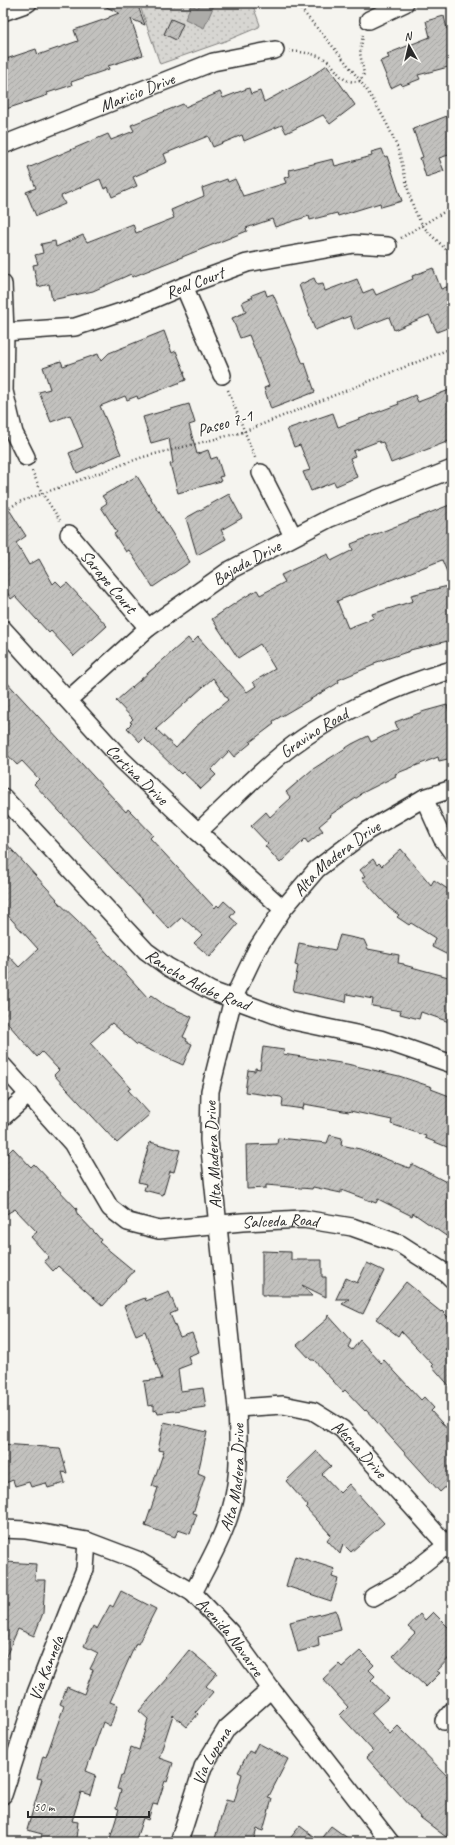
<svg xmlns="http://www.w3.org/2000/svg" width="455" height="1845" font-family="Caveat,sans-serif">
<style>
.park{fill:url(#park-dots);stroke:#81807e}
.water{fill:#adaca9;stroke:#797877}
.building{fill:url(#building-hatch);stroke:#2b2b2b;fill-rule:evenodd}
.lines{fill:none;stroke-linecap:round;stroke-linejoin:round}
.minor-casing{stroke:#2b2b2b;stroke-width:20}
.path{stroke:#2b2b2b;stroke-width:2.5;stroke-dasharray:1 3;stroke-linecap:butt}
.minor{stroke:#fdfcf7;stroke-width:17}
.labels{text-anchor:middle;dominant-baseline:central;stroke-width:3;stroke-linejoin:round;paint-order:stroke}
.street-label{font-size:17px;fill:#2b2b2b;stroke:#fdfcf7}
</style>
<defs>
<pattern id="park-dots" width="8" height="8" patternUnits="userSpaceOnUse"><rect width="8" height="8" fill="#d7d6d2"/><path d="M2 2h.1M6 6h.1" fill="none" stroke="#b9b8b4" stroke-width="1.8" stroke-linecap="round"/></pattern>
<pattern id="building-hatch" width="6" height="6" patternUnits="userSpaceOnUse"><rect width="6" height="6" fill="#c2c1be"/><path d="M-1 1l2-2M0 6l6-6M5 7l2-2" fill="none" stroke="#a7a6a3"/></pattern>
</defs>
<rect width="100%" height="100%" fill="#f5f4ef"/>
<filter id="ink" filterUnits="userSpaceOnUse"><feTurbulence type="fractalNoise" baseFrequency=".025" numOctaves="2"/><feDisplacementMap in="SourceGraphic" scale="8" xChannelSelector="R" yChannelSelector="G"/><feConvolveMatrix kernelMatrix="1 2 1 2 8 2 1 2 1" color-interpolation-filters="sRGB"/></filter>
<g filter="url(#ink)">
<path class="park" d="M139,3H252L260,25L259,27L228,40L160,64Z"/>
<path class="water" d="M201,3H215L204,28L185,19L191,5L198,8Z"/>
<g class="building">
<path d="M98,3H135L136,7L138,6L145,25L131,19L143,55L108,66L109,69L71,82L72,85L47,93L48,95L3,110V60L36,49L38,55L78,41L74,30L109,18V17L119,13Z"/>
<path d="M444,16L447,29L452,28V66L418,75L420,79L402,86L401,83L391,88L380,61L389,58L387,54L430,37L426,21Z"/>
<path d="M171,19L183,24L176,40L164,34Z"/>
<path d="M327,65L355,105L330,124L323,115L286,133L282,125L244,141L242,135L213,147L208,136L164,154L167,162L133,177L137,186L112,197L108,187L104,189L100,179L61,196L65,204L36,216L26,192L36,188L28,168L108,134L111,140L134,131L131,125L183,104L185,107L220,92L223,98L249,88L251,94L260,91L264,102L307,79Z"/>
<path d="M447,116L452,129V154L439,158L444,171L426,177L420,158L423,157L413,129Z"/>
<path d="M382,149L385,157L387,156L402,201L381,207L380,203L338,216L337,213L310,220L309,216L275,227L272,219L246,228L247,231L132,277L131,274L93,291L52,300L49,284L38,287L33,265L38,264L35,255L43,253L41,244L55,241L56,247L83,235L87,242L133,224L136,233L174,218L171,210L204,196L202,188L227,179L228,182L235,179L243,196L286,183L284,178L290,176L289,170L333,159L335,166L372,156L371,152Z"/>
<path d="M433,268L441,289L452,285V326L437,332L429,315L394,330L389,317L355,330L350,316L315,330L299,285L314,278L317,285L323,284L325,291L357,279L363,293L373,289L376,295L413,279L412,276Z"/>
<path d="M265,290L267,296L273,294L303,364L305,363L315,392L271,409L264,388L269,386L249,335L240,338L232,318L246,312L242,302L253,297L252,295Z"/>
<path d="M164,331L172,353L176,351L185,373H184L186,380L138,399L137,396L127,400L125,396L100,406L121,454L77,473L69,453L83,447L70,415L51,422L39,392L50,389L43,367L61,361L63,366L98,354L101,361L109,353Z"/>
<path d="M452,389V440L391,463L383,442L380,443L379,441L353,451L355,456L350,458L357,477L336,486L334,482L311,491L303,472L310,470L300,445L294,447L287,429L333,413L338,427L399,404L398,402L415,395L418,402Z"/>
<path d="M189,404L195,423L189,425L197,454L208,450L211,459L217,457L223,476L219,477L221,481L178,493L170,464L173,463L169,438L151,443L143,417Z"/>
<path d="M137,476L190,562L153,587L129,550L126,552L114,534L117,532L101,507L107,503L102,496Z"/>
<path d="M229,494L242,518L221,530L226,539L197,555L186,518Z"/>
<path d="M3,500L26,536L16,543L29,565L39,559L53,584L56,581L62,587L67,583L107,626L74,656L51,631L49,633L15,596L11,599L7,592L3,594Z"/>
<path d="M452,504V584L442,560L337,601L348,628L374,618L372,614L413,601L411,595L452,585V640L410,650V651L374,663V665L338,680L339,682L333,686L273,721L274,724L250,742L251,743L234,757L229,751L211,770L216,775L201,789L183,772L181,774L144,738L140,742L127,728L132,723L130,722L133,719L116,701L188,638L192,643L198,637L247,692L256,686L253,682L275,669L260,644L238,658L212,619L240,600L257,590L260,595L285,582L281,575L296,568L328,554L331,561L353,550L351,544ZM213,678L228,700L195,727L176,748L156,729Z"/>
<path d="M3,678L115,800L126,812L128,809L131,812L153,835L150,838L215,908L217,905L219,907L224,901L235,911L230,917L238,924L210,957L194,943L202,935L182,917L169,929L34,784L39,779L22,761L17,765L3,750Z"/>
<path d="M447,705L449,711L452,710V758L439,761L438,757L395,774L396,776L360,794L361,795L330,815L331,816L319,826L323,831L308,843L305,839L280,863L265,846L268,844L251,826L266,812L270,817L291,798L286,792L313,769L352,744L368,736L371,742L398,729L395,722L425,711Z"/>
<path d="M3,840L57,899L56,900L78,921L148,998L151,995L163,1004L192,1017L183,1037L187,1039L186,1041L192,1044L183,1065L136,1044L112,1023L90,1043L131,1088L128,1090L150,1114L117,1143L54,1075L59,1070L42,1052L37,1057L3,1018V950L19,967L38,949L3,910Z"/>
<path d="M401,849L431,885L434,880L452,892V957L432,947L435,938L411,923L409,925L397,917L399,915L389,908L362,878L365,876L360,870L373,859L377,865L379,863L382,866Z"/>
<path d="M340,935L364,940L368,949L399,955L398,963L404,964V965L452,978V1023L421,1012L419,1019L400,1014L401,1011L372,1006L373,999L347,994L346,1002L293,991L298,966L295,965L299,943L335,950Z"/>
<path d="M263,1047L284,1050L283,1054L347,1064L399,1076L432,1087L431,1089L452,1097V1149L425,1138L426,1136L391,1124L392,1120L350,1111L349,1112L304,1104L303,1109L282,1106L283,1099L281,1097L245,1092L248,1070L255,1071V1068L260,1069Z"/>
<path d="M330,1135L342,1138L341,1145L360,1149L409,1168L412,1164L452,1185V1240L413,1213L412,1216L378,1199L376,1203L341,1190V1193L313,1187L312,1189L266,1185V1188L247,1189L246,1145L277,1144L278,1138L327,1143Z"/>
<path d="M150,1142L180,1150L174,1172L170,1171L163,1195L144,1190L146,1184L138,1182Z"/>
<path d="M13,1148L31,1167L34,1164L77,1209L76,1211L78,1215L96,1234L101,1240L99,1242L134,1271L103,1306L58,1266L53,1271L44,1261L49,1257L31,1237L37,1232L15,1209L3,1216V1158Z"/>
<path d="M262,1251L291,1252V1260H322V1277H326V1297L302,1285L312,1296H267V1295H262Z"/>
<path d="M367,1263L384,1271L363,1314L342,1304L349,1299H336L346,1278L357,1283Z"/>
<path d="M406,1282L422,1295L421,1296L441,1312L442,1311L452,1321V1342L445,1349L452,1356V1389L432,1366L433,1365L401,1331L398,1336L376,1319Z"/>
<path d="M169,1292L177,1311L170,1314L180,1337L192,1333L199,1352L188,1356L191,1364L178,1369L181,1391L203,1388L206,1407L158,1413L157,1410L154,1411V1405L148,1406L144,1381L162,1379L145,1331L136,1335L124,1306L145,1298L146,1301Z"/>
<path d="M328,1315L351,1341L348,1347L352,1350L360,1340L381,1363L384,1360L421,1400L424,1397L434,1408L431,1411L452,1434V1481L440,1492L366,1410L365,1411L345,1390L343,1392L314,1360H311L297,1345L327,1319Z"/>
<path d="M164,1422L207,1432L198,1473L205,1476L193,1513L197,1514L190,1534L178,1530L175,1537L145,1526L158,1488L152,1486L164,1451L158,1450Z"/>
<path d="M3,1444L60,1448L67,1473L62,1472L65,1483L48,1488L46,1483L31,1487L29,1482L15,1486L13,1480L3,1484Z"/>
<path d="M317,1451L331,1466L322,1474L340,1493L349,1484L384,1523L351,1552L343,1544L340,1554L327,1540L331,1535L306,1508L308,1506L286,1481Z"/>
<path d="M295,1556L335,1569L332,1577L338,1579L331,1601L286,1586Z"/>
<path d="M6,1562L36,1564L35,1580H45L43,1613L34,1636L18,1629L3,1663V1598Z"/>
<path d="M121,1591L156,1609L138,1644L136,1643L110,1702L118,1705L110,1726L103,1722L86,1771L96,1775L90,1795L81,1792L72,1821L78,1822L76,1838L74,1842H40L42,1834L27,1830L42,1779L37,1778L43,1756L46,1757L64,1706L60,1704L67,1687L84,1694L93,1670L90,1669L98,1653L84,1646L93,1626L97,1629L110,1605L113,1607Z"/>
<path d="M336,1610L341,1630L318,1636L319,1646L298,1652L290,1622Z"/>
<path d="M433,1612L452,1631V1655L437,1671L440,1673L426,1687L393,1656L415,1633L408,1627L420,1614L425,1620Z"/>
<path d="M189,1650L217,1673L206,1686L213,1692L196,1712L198,1714L187,1727L173,1715L159,1758L173,1763L167,1782L165,1781L157,1805L153,1804L148,1820L143,1818L135,1842H109L119,1809L116,1808L121,1790L117,1789L121,1775L123,1776L131,1747L139,1750L148,1719L139,1711L168,1678L167,1677Z"/>
<path d="M360,1651L374,1665L369,1670L375,1676L371,1680L388,1698L371,1713L390,1734L398,1726L452,1781V1829L446,1837L421,1818L366,1757L373,1751L340,1715L348,1707L323,1679L339,1664L342,1667Z"/>
<path d="M258,1743L288,1759L268,1798L272,1799L263,1831L257,1829L253,1842H214L226,1800L234,1802L242,1774L238,1772L249,1751L253,1753Z"/>
<path d="M300,1826L319,1841L331,1826L353,1842H287Z"/>
</g>
<g class="lines">
<g class="minor-casing">
<g id="minor">
<path d="M3,12L28,3"/>
<path d="M369,20L405,3"/>
<path id="s1" d="M3,145L213,62L275,50"/>
<path d="M3,284L5,332L4,391L14,433L26,457"/>
<path d="M184,286L222,375"/>
<path id="s2" d="M5,332L75,327L130,309L184,286L247,263L354,244L388,246"/>
<path d="M261,473L293,536"/>
<path id="s3" d="M69,534L148,628"/>
<path id="s4" d="M3,629L122,760L198,832L283,909"/>
<path id="s5" d="M68,700L148,628L230,570L330,518L452,469"/>
<path id="s6" d="M3,797L146,951L168,967L211,991L233,999L289,1020L380,1039L452,1064"/>
<path d="M424,798L442,838L452,852"/>
<path id="s7" d="M198,832C224,808 249,782 276,759C322,719 394,686 452,670"/>
<path id="s8" d="M3,1066L72,1143L110,1208L128,1222L159,1230L242,1222L303,1219L352,1227L400,1244L447,1274L452,1279"/>
<path d="M3,1117L29,1094"/>
<path id="s9" d="M237,1408L283,1405L313,1411L342,1429L452,1551"/>
<path id="s10" d="M3,1529L25,1530L87,1541L137,1560L193,1593L230,1632L271,1689L390,1842"/>
<path id="s11" d="M193,1593C209,1561 230,1527 235,1491C240,1464 238,1435 237,1408L209,1140L210,1091L233,999L257,949L283,909L317,869L367,831L424,798L452,789"/>
<path d="M373,1597L400,1582L447,1545"/>
<path d="M444,1721L452,1711"/>
<path id="s12" d="M3,1795L36,1693L85,1569L87,1541"/>
<path id="s13" d="M179,1842L203,1767L227,1728L271,1689"/>
</g>
</g>
<g class="path">
<path d="M296,3C333,48 376,91 397,147C406,172 407,201 422,224C430,237 445,245 452,258"/>
<path d="M289,51C301,52 312,53 323,58C339,66 337,85 360,81L364,74L360,53L363,35"/>
<path d="M401,238L452,207"/>
<path d="M228,390L256,460"/>
<path d="M32,471L42,493L60,520"/>
<path d="M3,512L19,502L143,457L243,432L452,348"/>
</g>
<use href="#minor" class="minor"/>
</g>
</g>
<g class="labels">
<g class="street-label">
<text stroke="none"><textPath href="#s1" startOffset="144">Maricio Drive</textPath></text>
<text stroke="none"><textPath href="#s2" startOffset="198">Real Court</textPath></text>
<text transform="translate(225 423) rotate(-16)">Paseo 7-1</text>
<text stroke="none"><textPath href="#s5" startOffset="226">Bajada Drive</textPath></text>
<text stroke="none"><textPath href="#s3" startOffset="62">Sarape Court</textPath></text>
<text stroke="none"><textPath href="#s7" startOffset="153">Gravino Road</textPath></text>
<text stroke="none"><textPath href="#s4" startOffset="198">Cortina Drive</textPath></text>
<text stroke="none"><textPath href="#s11" startOffset="785">Alta Madera Drive</textPath></text>
<text stroke="none"><textPath href="#s6" startOffset="270">Rancho Adobe Road</textPath></text>
<text transform="translate(213 1155) rotate(-93)">Alta Madera Drive</text>
<text stroke="none"><textPath href="#s8" startOffset="355">Salceda Road</textPath></text>
<text stroke="none"><textPath href="#s9" startOffset="137">Alesna Drive</textPath></text>
<text stroke="none"><textPath href="#s11" startOffset="124">Alta Madera Drive</textPath></text>
<text stroke="none"><textPath href="#s10" startOffset="261">Avenida Navarre</textPath></text>
<text stroke="none"><textPath href="#s12" startOffset="134">Via Kannela</textPath></text>
<text stroke="none"><textPath href="#s13" startOffset="92">Via Lupona</textPath></text>
</g>
</g>
<rect width="455" height="1845" fill="none" stroke="#fdfcf7" stroke-width="16"/>
<rect x="8" y="8" width="439" height="1829" fill="none" stroke="#2b2b2b" stroke-width="1.5" filter="url(#ink)"/>
<g transform="translate(409 46) rotate(352)" stroke="#fdfcf7" stroke-width="3" paint-order="stroke">
<path d="M0-3L7 15L0 10L-7 15Z" fill="#2b2b2b"/>
<text y="-6" font-size="11" font-weight="bold" text-anchor="middle" fill="#2b2b2b">N</text>
</g>
<path d="M28 1811v6h121v-6" fill="none" stroke="#2b2b2b" stroke-width="2"/>
<text x="34" y="1811" font-size="12" fill="#2b2b2b" stroke="#fdfcf7" stroke-width="3" paint-order="stroke">50 m</text>
</svg>
